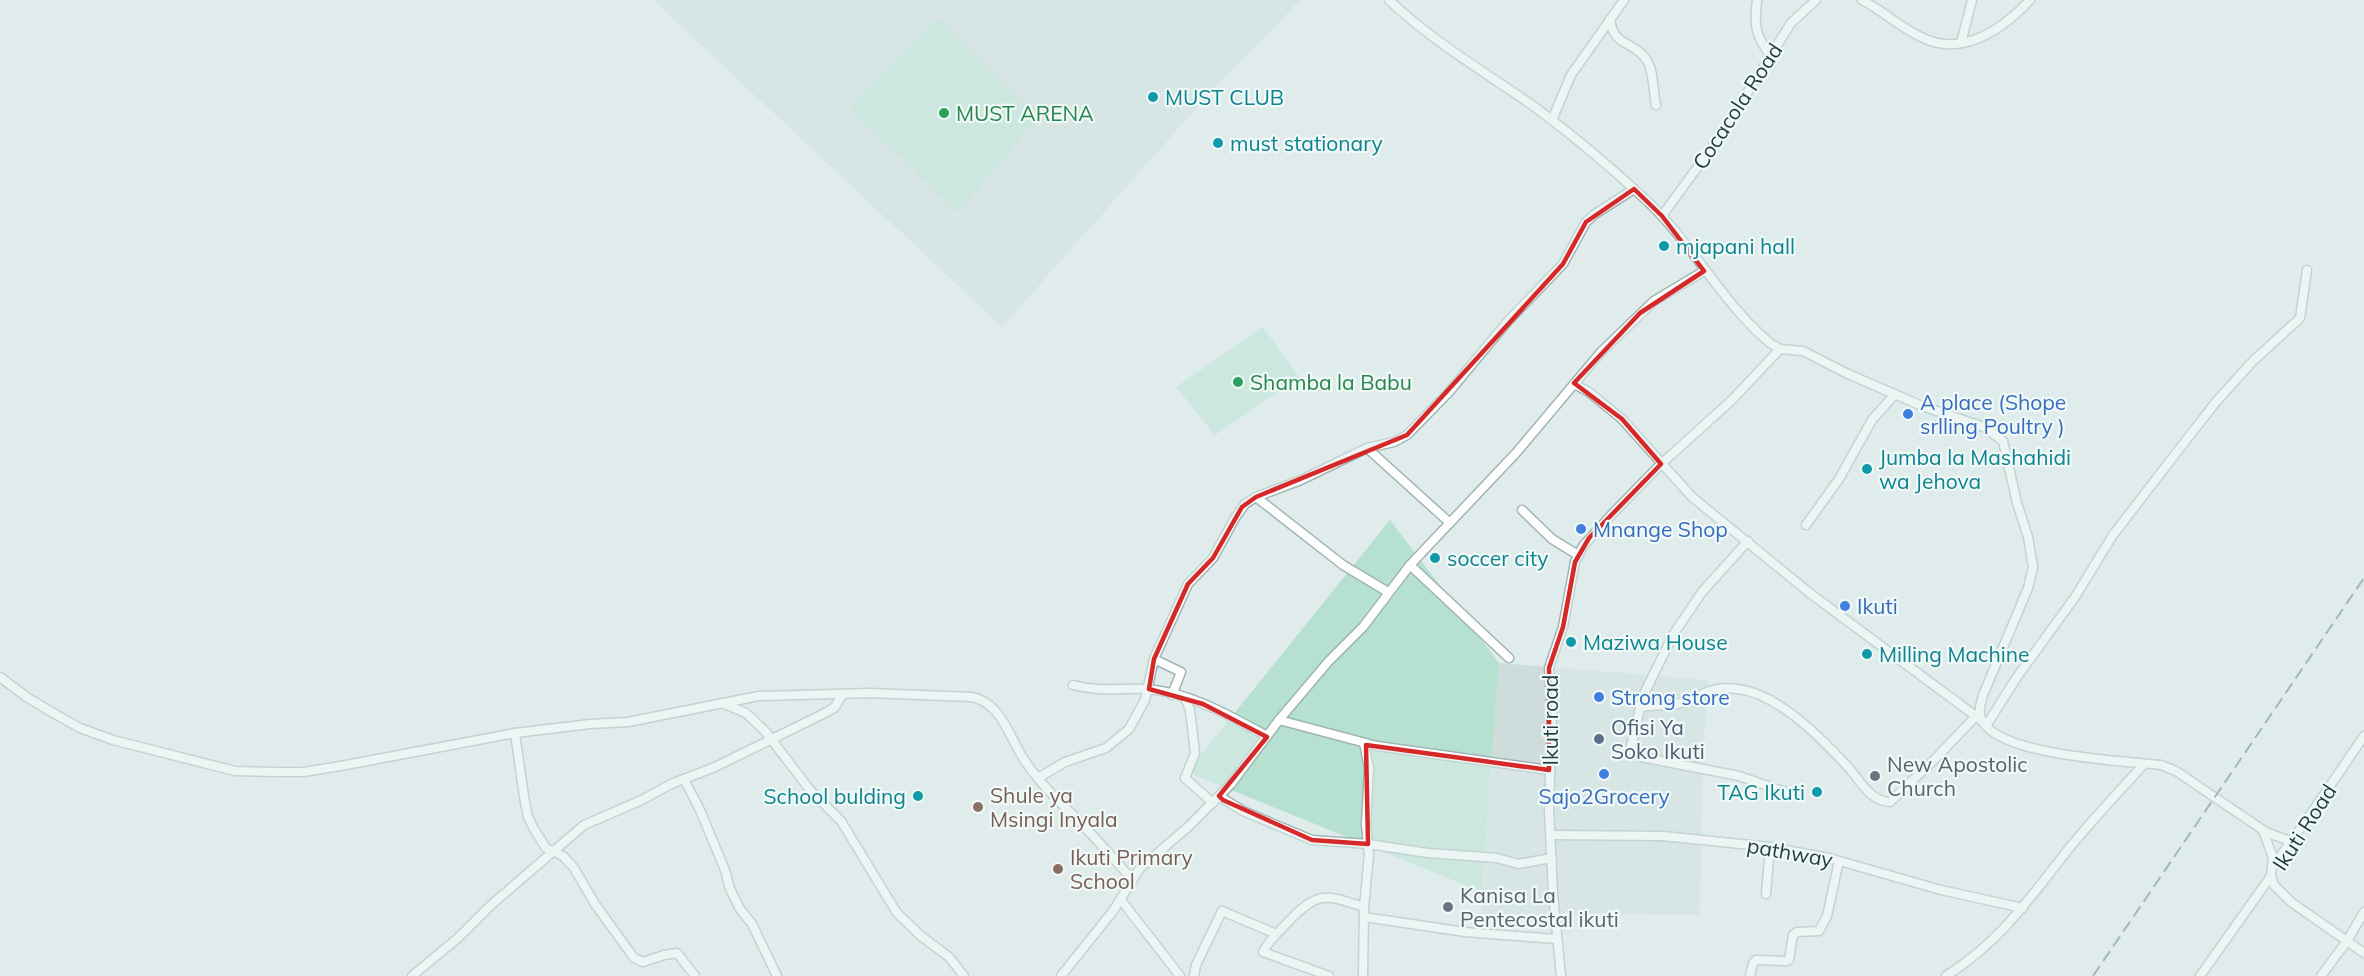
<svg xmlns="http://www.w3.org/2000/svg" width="2364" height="976" font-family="Mulish,sans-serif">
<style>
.built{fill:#cedcdb}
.green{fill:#b6e0d0}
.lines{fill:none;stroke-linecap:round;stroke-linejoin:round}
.street-casing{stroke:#a1b4b4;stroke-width:11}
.street{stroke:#fff;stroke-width:8}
.rail{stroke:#59777a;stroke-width:2;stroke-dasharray:12 6;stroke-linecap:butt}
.marked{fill:none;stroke:#d62828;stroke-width:4.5;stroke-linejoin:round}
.culture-dot{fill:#0f9aa8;stroke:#f0f9f7;stroke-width:2}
.leisure-dot{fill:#2e9e5b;stroke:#f0f9f7;stroke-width:2}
.shop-dot{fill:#3f7fe0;stroke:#f0f9f7;stroke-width:2}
.service-dot{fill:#5c6f8a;stroke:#f0f9f7;stroke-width:2}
.worship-dot{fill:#6b7280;stroke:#f0f9f7;stroke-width:2}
.education-dot{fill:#8d6e63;stroke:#f0f9f7;stroke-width:2}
.labels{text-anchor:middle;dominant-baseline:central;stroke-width:4.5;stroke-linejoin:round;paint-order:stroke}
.culture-label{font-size:21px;fill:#0d838f;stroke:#f0f9f7;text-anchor:start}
.street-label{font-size:21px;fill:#1e3c3e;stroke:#f0f9f7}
.leisure-label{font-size:21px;fill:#27864d;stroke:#f0f9f7;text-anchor:start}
.shop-label{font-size:21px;fill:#366cbe;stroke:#f0f9f7;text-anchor:start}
.service-label{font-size:21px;fill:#4e5e75;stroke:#f0f9f7;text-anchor:start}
.worship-label{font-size:21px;fill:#5b616d;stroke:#f0f9f7;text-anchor:start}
.education-label{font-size:21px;fill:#785e54;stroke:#f0f9f7;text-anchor:start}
</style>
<rect width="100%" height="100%" fill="#dfeceb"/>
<g class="built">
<path d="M653,0H1300L1209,94L1002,327Z"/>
<path d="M1499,663L1708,680L1703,756L1700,915L1481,914Z"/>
</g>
<g class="green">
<path d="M938,18L1038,118L958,213L850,108Z"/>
<path d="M1263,327L1299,377L1215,435L1176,387Z"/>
<path d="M1390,520L1499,663L1482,892L1187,772Z"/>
</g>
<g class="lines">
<g class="street-casing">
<g id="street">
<path d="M1389,0C1430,39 1478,68 1525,100C1567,130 1607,164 1645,199C1692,242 1721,302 1770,343L1780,349L1803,351L1848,374L1922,406L1984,427L2003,441L2017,503L2028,537L2033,567L2028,588L1983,695C1981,703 1978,711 1981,718C1994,756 2126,761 2161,765L2176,771L2263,830L2273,858L2271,876L2274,885L2291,902L2364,953"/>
<path d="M1757,0C1754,25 1755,35 1770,55"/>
<path d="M1862,0C1883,11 1900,27 1921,37C1962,58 2003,29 2030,0"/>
<path d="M1610,19C1614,48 1633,40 1646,59C1654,70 1653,91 1656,105"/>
<path d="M1961,43L1972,0"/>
<path d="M1552,120L1571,75L1624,0"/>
<path d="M1662,216L1720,136L1791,23L1816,0"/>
<path d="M1574,384L1589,392L1622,419L1692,497L1811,594L1981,720"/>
<path d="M1367,448L1450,523"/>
<path d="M1256,497L1343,565L1388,592"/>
<path d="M1522,510L1552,539L1578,555"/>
<path d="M1806,525L1839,479L1872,420L1895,394"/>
<path d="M1748,541L1702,592L1673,635L1643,696L1630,750L1641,757L1739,776L1788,793"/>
<path d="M1410,565L1509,658"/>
<path d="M1154,659L1181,672L1172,695"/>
<path d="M0,677L28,698L55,714L80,728L113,740L235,771L275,772H304L346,765L515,733L590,724L628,722L759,696L870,693L972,697C1001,703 1009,736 1023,758C1037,780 1054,797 1072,814C1093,835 1112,857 1132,879"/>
<path d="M1073,685C1098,692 1121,688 1146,689C1190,692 1230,716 1267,736"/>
<path d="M1185,698L1190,710L1195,753L1185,778L1213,803"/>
<path d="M722,703L746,713L765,731L810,790L841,821L897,913L921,936L949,957L964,976"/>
<path d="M1640,707C1652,705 1665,706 1677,704C1702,698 1706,685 1738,689C1779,694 1822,739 1849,768C1861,782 1870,801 1890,802L1935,759L1976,716"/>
<path d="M1279,720L1377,746L1549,770"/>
<path d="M1986,726L2017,677L2075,597L2113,535L2187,439L2216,402L2252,362L2300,318L2307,270"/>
<path d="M515,733L524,797L528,817L534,829L546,848L563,856L574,868L595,904L634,958L643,962L664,955L677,953L695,976"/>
<path d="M1038,778L1065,762L1106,748L1129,729L1145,700L1154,659L1188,584L1213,558L1235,518L1245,504L1256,497L1301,480L1367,448L1394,442L1407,435L1449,392L1508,321L1563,264L1586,222L1595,214L1634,189"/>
<path d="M684,779L700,810L725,870L730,889L740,909L752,924L777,976"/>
<path d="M1219,796L1243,811L1312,840L1368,844L1428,853L1497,858L1518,864L1552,858"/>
<path d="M2263,831L2290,841"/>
<path d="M1551,835L1663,836L1770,847L1829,858L1941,890L2023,908"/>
<path d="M2273,866L2306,821L2364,736"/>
<path d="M1766,894L1770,847"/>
<path d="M1121,900L1180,976"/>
<path d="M1364,917L1465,932L1557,939"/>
<path d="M412,976L458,938L491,905L584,825L642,800L671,784L715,767L827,712L835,707L842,695"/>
<path d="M1061,976L1113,911L1140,868L1187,828L1231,784L1279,720L1328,662L1363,627L1410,565L1516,453L1601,352L1654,301L1704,271"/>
<path d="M1194,976L1196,965L1222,911L1274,933"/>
<path d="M1329,976L1263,952C1270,938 1279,932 1289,921C1319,890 1326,895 1364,907"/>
<path d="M1363,976L1364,907L1369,854L1366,824L1369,768L1364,743"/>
<path d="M1561,976L1553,894L1549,809L1552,711L1549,668L1563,627L1575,562L1583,546L1615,511L1661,464L1732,400L1780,349"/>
<path d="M1750,976L1753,963L1756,960L1786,961L1789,960L1793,935L1797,932L1819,931L1827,916L1839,861"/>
<path d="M1946,976C2001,941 2028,900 2067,851C2091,821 2118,793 2144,764"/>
<path d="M2200,976L2271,876"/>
<path d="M2321,976L2347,941L2364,912"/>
</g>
</g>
<use href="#street" class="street"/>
<path class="rail" d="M2093,976L2364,578"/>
</g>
<path d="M0 0H2364V976H0ZM1634,189L1662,216L1704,271L1640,313L1574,383L1622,419L1661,464L1589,538L1575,562L1563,627L1549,668V770L1366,745L1368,844L1312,840L1223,800L1219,796L1267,737L1203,704L1149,689L1154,659L1188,584L1213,558L1242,507L1256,497L1407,435L1563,264L1586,222Z" fill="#dfeceb" fill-opacity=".55" fill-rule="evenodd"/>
<path class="marked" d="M1634,189L1662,216L1704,271L1640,313L1574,383L1622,419L1661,464L1589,538L1575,562L1563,627L1549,668V770L1366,745L1368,844L1312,840L1223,800L1219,796L1267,737L1203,704L1149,689L1154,659L1188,584L1213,558L1242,507L1256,497L1407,435L1563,264L1586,222Z"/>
<g class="culture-dot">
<circle cx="1153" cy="97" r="6"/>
<circle cx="1218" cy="143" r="6"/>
<circle cx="1664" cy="246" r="6"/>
<circle cx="1867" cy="469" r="6"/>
<circle cx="1435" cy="558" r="6"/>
<circle cx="1571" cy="642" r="6"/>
<circle cx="1867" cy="654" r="6"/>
<circle cx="1817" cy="792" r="6"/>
<circle cx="918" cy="796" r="6"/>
</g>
<g class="leisure-dot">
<circle cx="944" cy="113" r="6"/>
<circle cx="1238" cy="382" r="6"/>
</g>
<g class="shop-dot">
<circle cx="1908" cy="414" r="6"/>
<circle cx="1581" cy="529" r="6"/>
<circle cx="1845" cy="606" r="6"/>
<circle cx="1599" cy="697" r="6"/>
<circle cx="1604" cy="774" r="6"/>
</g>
<circle class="service-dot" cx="1599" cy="739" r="6"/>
<g class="worship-dot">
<circle cx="1875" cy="776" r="6"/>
<circle cx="1448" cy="907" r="6"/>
</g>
<g class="education-dot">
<circle cx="978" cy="807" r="6"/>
<circle cx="1058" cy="869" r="6"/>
</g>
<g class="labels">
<g class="culture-label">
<text x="1165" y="97">MUST CLUB</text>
<text x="1230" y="143">must stationary</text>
<text x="1676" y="246">mjapani hall</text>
<text x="1879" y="457">Jumba la Mashahidi<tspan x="1879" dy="24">wa Jehova</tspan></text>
<text x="1447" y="558">soccer city</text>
<text x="1583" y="642">Maziwa House</text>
<text x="1879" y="654">Milling Machine</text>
<text x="1805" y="792" text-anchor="end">TAG Ikuti</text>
<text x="906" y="796" text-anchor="end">School bulding</text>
</g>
<g class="street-label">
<text transform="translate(1737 106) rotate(-57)">Cocacola Road</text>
<text transform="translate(1550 720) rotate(-90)">Ikuti road</text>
<text transform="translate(2304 827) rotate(-57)">Ikuti Road</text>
<text transform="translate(1790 852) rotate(10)">pathway</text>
</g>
<g class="leisure-label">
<text x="956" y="113">MUST ARENA</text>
<text x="1250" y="382">Shamba la Babu</text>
</g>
<g class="shop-label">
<text x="1920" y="402">A place (Shope<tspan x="1920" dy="24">srlling Poultry )</tspan></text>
<text x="1593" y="529">Mnange Shop</text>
<text x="1857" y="606">Ikuti</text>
<text x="1611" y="697">Strong store</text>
<text x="1604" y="796" text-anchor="middle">Sajo2Grocery</text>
</g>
<g class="service-label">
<text x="1611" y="727">Ofisi Ya<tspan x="1611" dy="24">Soko Ikuti</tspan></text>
</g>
<g class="worship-label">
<text x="1887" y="764">New Apostolic<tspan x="1887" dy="24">Church</tspan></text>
<text x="1460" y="895">Kanisa La<tspan x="1460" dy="24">Pentecostal ikuti</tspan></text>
</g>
<g class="education-label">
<text x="990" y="795">Shule ya<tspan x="990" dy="24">Msingi Inyala</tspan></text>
<text x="1070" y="857">Ikuti Primary<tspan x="1070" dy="24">School</tspan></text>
</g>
</g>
</svg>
